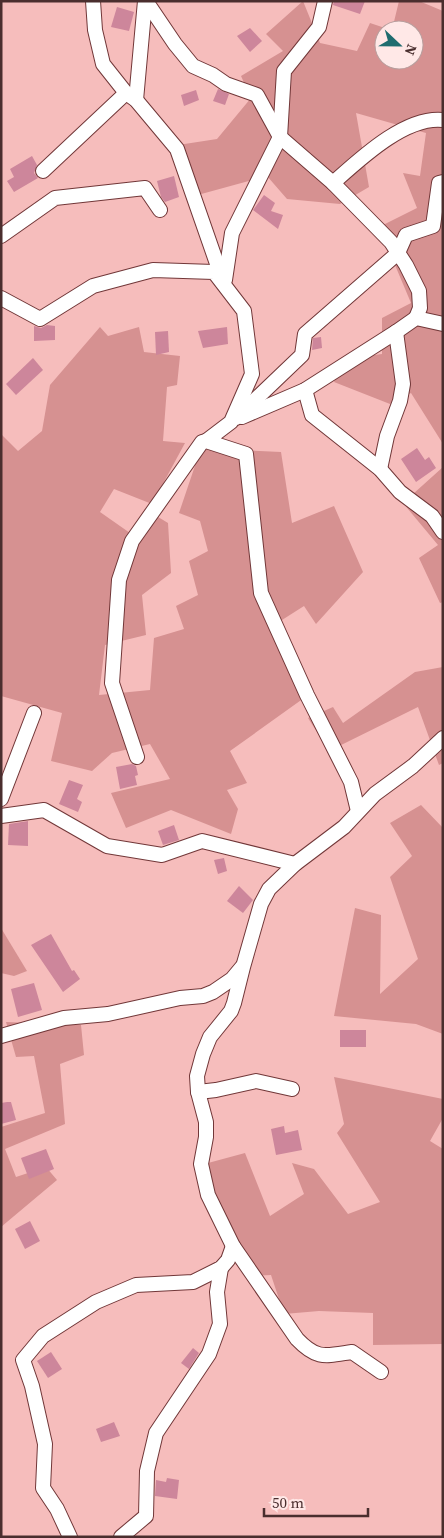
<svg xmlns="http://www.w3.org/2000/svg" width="444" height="1538" font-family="'Source Serif 4',serif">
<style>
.green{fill:#d69191}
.building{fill:#cd869b}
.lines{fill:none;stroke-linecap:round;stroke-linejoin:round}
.minor-casing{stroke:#713738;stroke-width:16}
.minor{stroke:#fff;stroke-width:14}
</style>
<rect width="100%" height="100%" fill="#f6bdbc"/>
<g class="green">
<path d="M303,1L320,43L357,51L370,23L391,30H384V60H414V30H392L399,1H419L443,11V444L411,393L390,404L334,382L346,359L382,354V318L411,303L379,227L417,208L403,173L420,176L426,133L356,113L369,187L340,204L287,199L267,176L194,196L178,145L217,139L251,98L241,76L283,51L266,34Z"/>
<path d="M100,327L108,336L139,327L144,352L180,356L177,385L167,387L163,441L185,443L152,504L114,489L100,512L130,533L145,509L168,523L171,573L142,595L146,635L105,645L99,695L150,690L154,638L184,629L176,606L198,595L189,561L208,551L200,521L179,513L201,448L281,452L292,523L334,506L363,572L316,624L304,606L271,627L304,698L230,751L247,783L227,790L238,809L231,834L171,810L126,828L111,793L170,779L150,744L112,753L92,771L51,761L62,713L1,696V434L18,451L42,431L50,385Z"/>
<path d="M443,467V602L440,603L419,558L438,545L403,503Z"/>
<path d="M443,667V763L439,765L418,707L329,751L308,718L333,707L343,723L415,672Z"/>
<path d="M421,805L443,828V1034L416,1024L334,1016L355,908L381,915L380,994L418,959L390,877L412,856L390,823Z"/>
<path d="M1,928L27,971L14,976L1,973Z"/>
<path d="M6,1022L81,1025L84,1055L60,1064L65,1124L5,1149L16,1177L46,1167L57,1180L1,1227V1127L45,1113L34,1056L16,1057Z"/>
<path d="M334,1077L443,1099V1118L430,1141L443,1149V1344L373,1345V1313L319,1311L284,1314L271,1275L249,1276L197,1166L245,1153L270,1216L304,1194L292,1163L314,1169L348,1214L380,1202L337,1133L344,1124Z"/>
</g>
<g class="building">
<path d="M334,1H365L360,14L333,5Z"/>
<path d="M117,7L134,12L129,31L111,27Z"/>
<path d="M250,28L262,41L250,52L237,36Z"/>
<path d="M218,89L229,94L225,105L213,101Z"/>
<path d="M196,90L199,100L184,106L181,95Z"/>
<path d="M32,156L37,165L34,173L38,178L14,192L7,181L14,177L10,169Z"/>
<path d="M174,176L179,197L165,202L161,197L157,181Z"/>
<path d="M264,195L275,203L271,211L283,215L278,229L253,210Z"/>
<path d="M47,325L55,326V340L34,341V326L41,328Z"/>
<path d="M227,327L228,344L203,348L198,331Z"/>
<path d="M168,331L169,352L156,355L155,332Z"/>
<path d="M321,337L322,348L312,350L313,338Z"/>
<path d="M33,358L43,370L16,395L6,384Z"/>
<path d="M417,448L425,460L429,457L436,468L416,482L401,459Z"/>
<path d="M132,764L136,766L138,775L135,776L137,785L120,789L116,767Z"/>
<path d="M69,780L83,785L77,799L82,802L78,812L59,804Z"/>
<path d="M28,821V846L8,845L9,824Z"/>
<path d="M174,825L179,840L163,845L158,831Z"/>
<path d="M224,858L227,871L218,874L214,860Z"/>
<path d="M239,886L253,900L243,913L227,901Z"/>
<path d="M51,934L72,971L74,970L80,979L63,992L31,945Z"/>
<path d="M34,983L42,1010L18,1017L11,989Z"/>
<rect x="340" y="1030" width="26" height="17"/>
<path d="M7,1102H11L16,1120L1,1124V1103Z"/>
<path d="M284,1126L285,1133L298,1130L302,1150L276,1155L271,1129Z"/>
<path d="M46,1149L54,1169L29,1179L21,1158Z"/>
<path d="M30,1221L40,1241L25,1249L15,1229Z"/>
<path d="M193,1348L199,1353L189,1369L181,1363Z"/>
<path d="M51,1352L62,1369L48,1378L37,1361Z"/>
<path d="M114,1422L120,1436L101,1442L96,1429Z"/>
<path d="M167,1478L179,1480L177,1499L155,1496L156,1480L166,1482Z"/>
</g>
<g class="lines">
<g class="minor-casing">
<g id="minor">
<path d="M93,1L95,30L103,64L126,93L136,100L177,149L223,281"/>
<path d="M146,1L175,44L193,66L213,75L226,84L257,95L280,137L333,183L391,242L406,265L419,291L420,308L416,318"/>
<path d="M136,100L145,1"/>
<path d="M43,171L126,93"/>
<path d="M333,183C360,159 405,116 443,120"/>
<path d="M1,236L55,198L145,188L160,210"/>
<path d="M225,280L232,233L280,137L284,71L319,27L325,1"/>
<path d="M1,298L40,319L93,286L153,270L214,272L244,311L252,374L231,422L206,441L246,454L261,593L307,695L351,782L358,811"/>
<path d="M305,390L312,415L380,469L400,492L432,516L443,532"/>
<path d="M242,417L305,390L396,332L416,318L443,324"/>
<path d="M236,418L302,355L305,334L398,253L406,235L433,226L439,183L443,182"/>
<path d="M380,469L387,436L400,401L403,384L396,332"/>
<path d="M137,757L112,683L119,580L132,541L202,442L206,441"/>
<path d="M1,799L34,713"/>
<path d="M1,816L44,810L107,846L162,855L202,841L295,864"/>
<path d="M1,1036L64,1018L108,1014L180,998L203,996L213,992L232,979L242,967"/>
<path d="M198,1092L216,1090L256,1081L292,1089"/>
<path d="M381,1372L352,1352C325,1356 317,1360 297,1339L233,1246L208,1195L201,1164L206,1137V1122L198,1092L197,1076L203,1054L210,1037L231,1011L234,1003L243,967L261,904L269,889L295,864L344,827L375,794L413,766L443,738"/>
<path d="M70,1537L57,1509L43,1488L45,1444L32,1386L23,1360L43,1336L96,1302L136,1285L193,1282L221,1268L228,1260L233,1246"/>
<path d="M121,1537L146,1516L147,1471L156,1433L209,1354L220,1324L217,1292L221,1268"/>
</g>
</g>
<use href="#minor" class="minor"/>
</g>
<rect width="444" height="1538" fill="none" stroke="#4a2e2e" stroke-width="5"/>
<g transform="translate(399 45) rotate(112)"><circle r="24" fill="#ffe8e7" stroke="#b79e9d"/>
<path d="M0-4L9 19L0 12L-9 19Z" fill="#1f6c6f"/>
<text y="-8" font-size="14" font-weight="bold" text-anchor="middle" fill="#4a2e2e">N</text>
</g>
<path d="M264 1508v8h104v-8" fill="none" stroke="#4a2e2e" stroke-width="2.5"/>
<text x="272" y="1508" font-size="15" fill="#4a2e2e" stroke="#ffe8e7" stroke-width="4" paint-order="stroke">50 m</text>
</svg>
